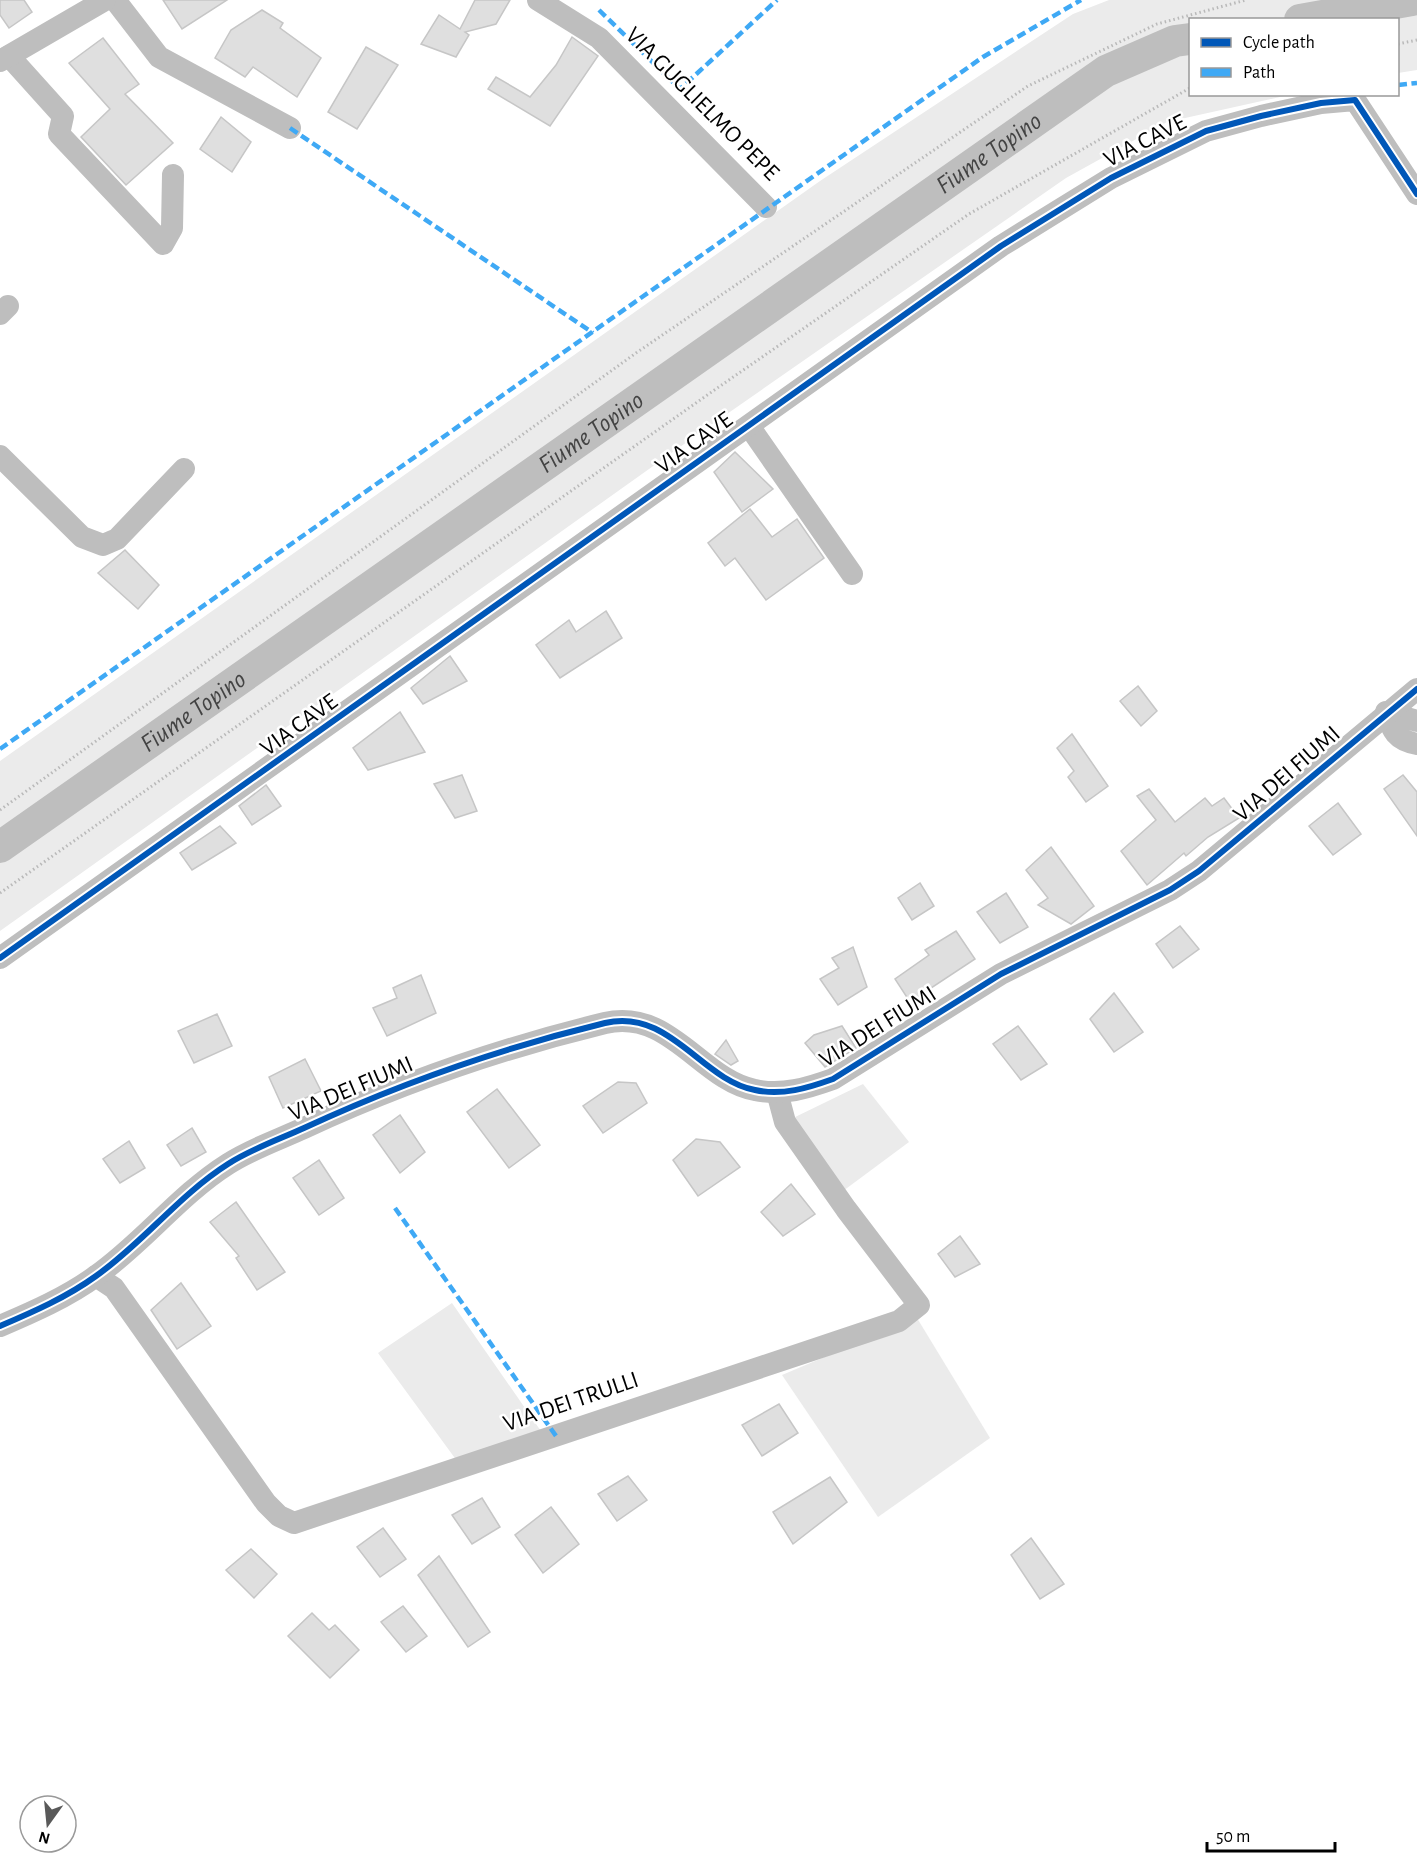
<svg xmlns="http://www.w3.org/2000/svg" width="1417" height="1872" font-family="'Alegreya Sans',sans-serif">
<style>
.green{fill:#ebebeb}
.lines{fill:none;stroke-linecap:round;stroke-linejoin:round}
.river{stroke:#bebebe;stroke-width:32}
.building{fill:#dfdfdf;stroke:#c6c6c6;stroke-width:1.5}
.path{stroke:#b9b9b9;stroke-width:3;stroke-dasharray:1.5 3;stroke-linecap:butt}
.minor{stroke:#bebebe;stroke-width:22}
.quiet{stroke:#3fa9f5;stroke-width:4.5;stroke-dasharray:9 4.5;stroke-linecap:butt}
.cycleway-casing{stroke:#fff;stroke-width:10}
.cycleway{stroke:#0057b8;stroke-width:6}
.labels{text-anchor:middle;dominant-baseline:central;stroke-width:5;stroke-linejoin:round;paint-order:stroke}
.street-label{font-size:24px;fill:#000;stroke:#fff}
.water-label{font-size:26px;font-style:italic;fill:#434343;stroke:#fff}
</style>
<rect width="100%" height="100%" fill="#fff"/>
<g class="green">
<path d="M1109,0H1417V70L1398,73V20H1190V94L1289,95L1167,122L1066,178L701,432L0,931V761L820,181L1073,14Z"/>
<path d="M863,1084L909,1142L843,1191L789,1120Z"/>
<path d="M452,1303L543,1434L457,1461L378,1353Z"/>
<path d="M917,1318L990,1438L878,1517L782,1375Z"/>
</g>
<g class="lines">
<g class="river">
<path d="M1300,20L1412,0"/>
<path id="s1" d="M0,847L1106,71L1175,41L1190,39"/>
</g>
</g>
<g class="building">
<path d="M0,0H24L32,12L9,28L0,15Z"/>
<path d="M163,0H227L182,29Z"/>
<path d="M475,0H510L496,24L465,32L469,35L456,57L421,44L439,15L460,29Z"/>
<path d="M262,10L283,23L280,28L321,58L297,97L253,67L245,77L215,58L231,30Z"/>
<path d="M572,37L598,56L550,126L488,89L496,77L530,97L556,65Z"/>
<path d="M103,38L139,84L125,94L173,143L126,185L81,137L110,109L69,63Z"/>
<path d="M366,47L398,65L357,129L328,112Z"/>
<path d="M221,117L251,142L232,172L200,149Z"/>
<path d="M735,452L773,489L742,512L714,472Z"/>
<path d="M750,509L772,537L797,519L824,558L766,600L735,558L725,566L708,543Z"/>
<path d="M125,550L159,585L138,609L98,573Z"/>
<path d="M606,611L622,638L560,678L536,645L569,620L576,632Z"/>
<path d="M450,656L467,681L423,704L411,688Z"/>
<path d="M1138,686L1157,711L1141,726L1120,701Z"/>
<path d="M400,712L425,752L368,770L353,748Z"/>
<path d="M1072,734L1108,786L1086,802L1068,777L1074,771L1057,748Z"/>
<path d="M462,775L477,811L455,818L434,784Z"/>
<path d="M1403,775L1417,792V836L1384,789Z"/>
<path d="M266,785L281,806L252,825L239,806Z"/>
<path d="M1149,789L1175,822L1205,798L1212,806L1224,798L1239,818L1208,837L1186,856L1184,853L1147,885L1121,851L1156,820L1137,796Z"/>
<path d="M1338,803L1361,834L1333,855L1309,826Z"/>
<path d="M220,826L236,843L192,870L180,853Z"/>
<path d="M1051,847L1094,906L1071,924L1038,905L1048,898L1026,870Z"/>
<path d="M920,883L934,906L912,920L898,898Z"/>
<path d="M1006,893L1028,927L1000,943L977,912Z"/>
<path d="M1180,926L1199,949L1173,968L1156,944Z"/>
<path d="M956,931L975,959L910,1002L895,979L929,955L925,950Z"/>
<path d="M853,947L867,987L838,1005L820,979L839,968L832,958Z"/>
<path d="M421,975L436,1013L387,1036L373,1008L397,998L393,988Z"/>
<path d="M1114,993L1143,1032L1114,1052L1090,1019Z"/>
<path d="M217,1014L232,1046L194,1063L178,1031Z"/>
<path d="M842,1026L856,1048L825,1067L805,1043L814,1035Z"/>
<path d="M1018,1026L1047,1064L1021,1080L993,1044Z"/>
<path d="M726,1040L738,1061L731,1065L715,1054Z"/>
<path d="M305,1059L321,1091L283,1108L269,1077Z"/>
<path d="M618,1082L636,1083L647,1103L603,1133L583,1106Z"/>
<path d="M497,1089L540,1145L509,1168L467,1112Z"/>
<path d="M400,1115L425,1152L400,1173L373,1135Z"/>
<path d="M192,1128L206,1152L181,1166L167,1145Z"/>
<path d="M696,1139L720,1142L740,1167L698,1196L673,1160Z"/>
<path d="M129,1141L145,1168L120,1183L103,1159Z"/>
<path d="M319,1160L344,1198L319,1215L293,1178Z"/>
<path d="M791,1184L815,1214L783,1236L761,1212Z"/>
<path d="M236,1202L285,1272L257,1290L236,1258L239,1256L210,1222Z"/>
<path d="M960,1236L980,1264L955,1277L938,1254Z"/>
<path d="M181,1283L211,1326L177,1349L151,1310Z"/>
<path d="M779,1404L798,1433L762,1456L742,1425Z"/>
<path d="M628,1476L647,1500L617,1521L598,1494Z"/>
<path d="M830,1477L847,1502L793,1544L773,1512Z"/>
<path d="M482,1498L500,1527L472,1544L452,1515Z"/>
<path d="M551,1507L579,1544L543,1573L515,1535Z"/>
<path d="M383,1528L406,1559L380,1577L357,1547Z"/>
<path d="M1031,1538L1064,1584L1040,1599L1011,1555Z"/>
<path d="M251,1549L277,1574L254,1598L226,1570Z"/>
<path d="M439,1556L490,1632L468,1647L418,1575Z"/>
<path d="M403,1606L427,1636L406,1652L381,1622Z"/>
<path d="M312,1613L329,1630L335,1625L359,1650L330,1678L288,1636Z"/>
</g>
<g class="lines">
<g class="path">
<path d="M1398,44L1417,40"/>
<path d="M0,810L636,353L1028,86L1157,24L1246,0"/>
<path d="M0,893L713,391L969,214L1190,88"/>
</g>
<g class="minor">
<path d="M115,0L159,57L290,128"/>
<path d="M538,0L599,38L766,207"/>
<path d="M9,56L63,116L59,134L163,244L172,228L173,175"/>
<path d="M0,61L105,0"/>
<path d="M0,314L8,306"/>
<path d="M749,426L852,574"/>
<path d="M0,456L82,537L103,545L117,539L184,469"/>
<path d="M1417,721L1386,712C1392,731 1396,740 1417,744"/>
<path d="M0,958L1001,246L1111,178L1206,131L1261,116L1321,103L1355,100L1417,194"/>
<path d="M96,1276L114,1288L266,1503L279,1516L294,1523L899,1321L919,1305L846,1209L785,1122L777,1092"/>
<path d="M0,1326C33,1312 67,1297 96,1276C143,1243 179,1195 228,1164C251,1149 280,1139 304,1128C401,1083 502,1048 605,1023C670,1008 701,1080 755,1090C782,1096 808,1088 833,1079L1001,974L1170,890L1199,871L1417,689"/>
</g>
<g class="quiet">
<path d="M599,10L680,89L777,0"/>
<path d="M1398,85L1417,83"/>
<path d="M290,128L593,333"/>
<path d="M0,749L983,57L1081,0"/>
<path d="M395,1208L556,1436"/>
</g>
<g class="cycleway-casing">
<g id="cycleway">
<path d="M0,958L1001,246L1111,178L1206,131L1261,116L1321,103L1355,100L1417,194"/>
<path d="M0,1326C33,1312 67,1297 96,1276C143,1243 179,1195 228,1164C251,1149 280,1139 304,1128C401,1083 502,1048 605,1023C670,1008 701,1080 755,1090C782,1096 808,1088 833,1079L1001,974L1170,890L1199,871L1417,689"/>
</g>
</g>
<use href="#cycleway" class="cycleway"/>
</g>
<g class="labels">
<g class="street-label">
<text transform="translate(702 104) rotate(45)">VIA GUGLIELMO PEPE</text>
<text transform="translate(1145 141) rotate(-27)">VIA CAVE</text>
<text transform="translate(694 443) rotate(-36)">VIA CAVE</text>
<text transform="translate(299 725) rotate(-36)">VIA CAVE</text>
<text transform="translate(1287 774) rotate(-41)">VIA DEI FIUMI</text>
<text transform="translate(878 1027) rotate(-32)">VIA DEI FIUMI</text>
<text transform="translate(351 1089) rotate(-23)">VIA DEI FIUMI</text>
<text transform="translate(571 1402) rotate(-19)">VIA DEI TRULLI</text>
</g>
<g class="water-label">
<text stroke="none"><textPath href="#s1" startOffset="1208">Fiume Topino</textPath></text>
<text stroke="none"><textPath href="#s1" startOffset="722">Fiume Topino</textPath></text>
<text stroke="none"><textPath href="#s1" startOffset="236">Fiume Topino</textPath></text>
</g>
</g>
<rect x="1189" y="18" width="210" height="78" fill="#ffffff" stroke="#999999" stroke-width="1.5"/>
<rect x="1201" y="38" width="30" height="9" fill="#0057b8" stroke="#999999" stroke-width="1.5"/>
<text x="1243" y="48" font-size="18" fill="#000000">Cycle path</text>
<rect x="1201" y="68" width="30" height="9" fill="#3fa9f5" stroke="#999999" stroke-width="1.5"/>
<text x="1243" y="78" font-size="18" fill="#000000">Path</text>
<g transform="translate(48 1824) rotate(195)"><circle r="28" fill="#ffffff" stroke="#999999" stroke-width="1.5"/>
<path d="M0-4.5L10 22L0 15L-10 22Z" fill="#595959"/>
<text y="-9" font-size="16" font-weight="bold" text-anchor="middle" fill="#000000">N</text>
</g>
<path d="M1207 1842v9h128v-9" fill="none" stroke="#000000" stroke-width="3"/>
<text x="1216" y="1842" font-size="18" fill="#000000" stroke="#ffffff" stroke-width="4.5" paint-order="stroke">50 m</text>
</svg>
